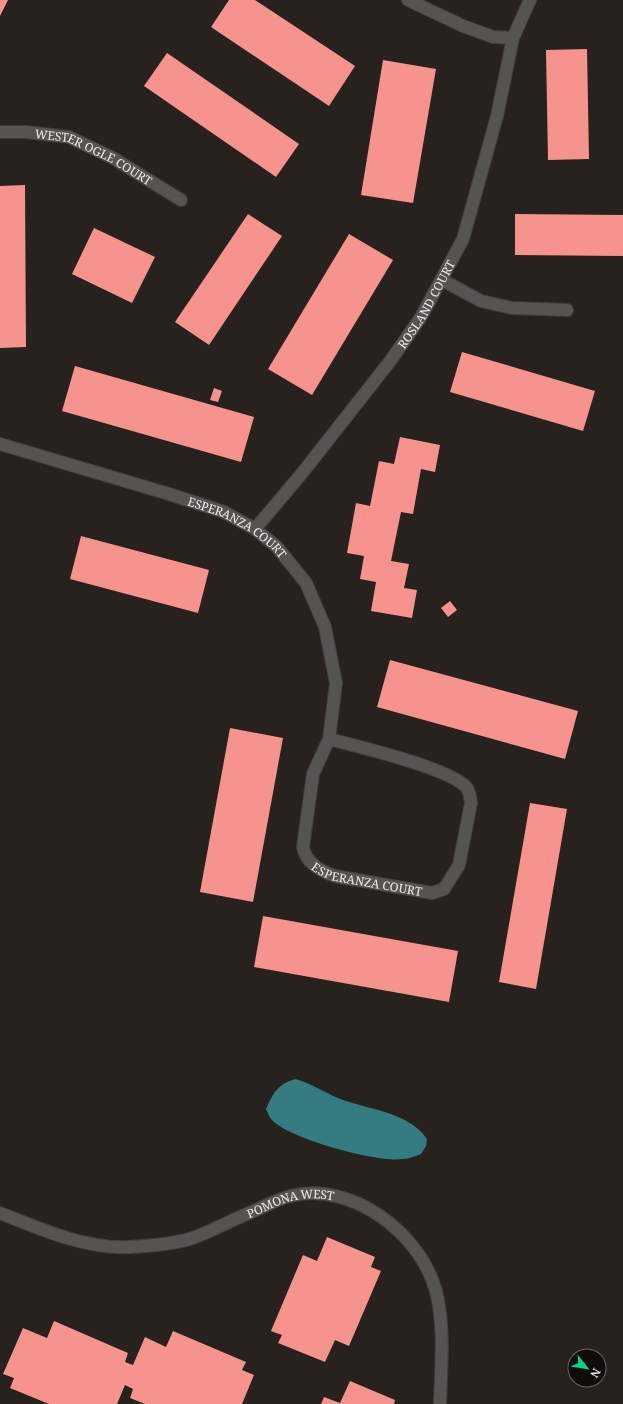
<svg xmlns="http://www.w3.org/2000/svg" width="623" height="1404" font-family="'Noto Serif',serif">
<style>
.water{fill:#347c82}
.building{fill:#f5938c}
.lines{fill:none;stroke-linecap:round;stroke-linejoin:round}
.minor-casing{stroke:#433e3a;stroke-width:14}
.minor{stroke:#565451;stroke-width:12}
.labels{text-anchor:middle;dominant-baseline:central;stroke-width:4;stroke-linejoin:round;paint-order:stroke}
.street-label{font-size:12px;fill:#eeebe8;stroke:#0e0c0a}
</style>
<rect width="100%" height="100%" fill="#27221e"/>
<path class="water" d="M295,1079C311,1083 323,1092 338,1098C367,1110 408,1111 427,1139L426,1146L421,1154C415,1156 409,1159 403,1159C377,1163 290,1139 272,1120C269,1117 268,1113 266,1109C274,1092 277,1085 295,1079Z"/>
<g class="building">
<path d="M0,0H8L0,16Z"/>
<path d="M229,0H255L355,66L329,106L211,27Z"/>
<path d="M587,49L589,159L548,160L546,50Z"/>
<path d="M167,53L299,144L276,177L144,86Z"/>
<path d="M383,60L436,69L413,203L361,195Z"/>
<path d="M25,185L26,347L0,348V186Z"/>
<path d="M248,214L282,236L209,345L175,322Z"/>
<path d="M515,214L623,215V256L515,255Z"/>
<path d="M94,228L155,257L132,303L72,274Z"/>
<path d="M349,234L393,260L312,395L268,369Z"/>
<path d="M462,352L595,391L583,431L450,392Z"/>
<path d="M75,366L254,417L241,462L62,411Z"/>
<path d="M214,388L222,391L218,402L210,400Z"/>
<path d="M400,437L440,445L435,472L421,469L413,514L401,512L391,561L409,564L404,588L417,590L412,618L371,611L376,582L360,579L364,556L347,553L356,503L370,506L379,461L394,464Z"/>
<path d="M81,536L209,570L198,613L70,579Z"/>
<path d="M450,601L457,610L448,617L441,608Z"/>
<path d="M390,660L578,711L565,759L377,707Z"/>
<path d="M230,728L283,738L253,902L200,892Z"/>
<path d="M530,803L567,809L536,989L499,982Z"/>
<path d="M263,916L458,951L449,1002L254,967Z"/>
<path d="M327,1237L375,1257L371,1267L381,1271L349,1346L335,1340L325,1362L278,1343L282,1335L271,1331L303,1255L317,1261Z"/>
<path d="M54,1321L128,1353L125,1362L133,1365L145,1337L166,1347L173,1331L246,1362L242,1370L254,1375L242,1404H145L130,1398L133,1389L125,1385L117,1404H49L10,1388L14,1378L3,1374L23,1328L47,1338Z"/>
<path d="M350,1381L395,1400L394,1404H321L324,1397L340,1403Z"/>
</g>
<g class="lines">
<g class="minor-casing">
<g id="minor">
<path d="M408,0L463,26L493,37L513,38"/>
<path id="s1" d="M0,132H26L69,137L113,158L181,200"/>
<path d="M442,280L481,301L512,308L567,310"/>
<path id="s2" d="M0,444L169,494L224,512L255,529L277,547L306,583L325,627L336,683L329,739L313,774L303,847C306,863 320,871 335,876L432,893L444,889L459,865L471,803C470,798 470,792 467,788C451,768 356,746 329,739"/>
<path id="s3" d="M255,529L303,472L391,360L421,317L463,239L497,116L513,38L530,0"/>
<path id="s4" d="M0,1213C40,1229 85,1249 129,1247C149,1246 174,1244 193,1238C212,1231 230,1221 249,1213C262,1208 277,1199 291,1196C352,1181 420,1233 436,1291C445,1328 441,1367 440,1404"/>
</g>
</g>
<use href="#minor" class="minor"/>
</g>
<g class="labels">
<g class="street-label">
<text stroke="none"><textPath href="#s1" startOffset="99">WESTER OGLE COURT</textPath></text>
<text stroke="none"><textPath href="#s3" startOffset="283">ROSLAND COURT</textPath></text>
<text stroke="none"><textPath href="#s2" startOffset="253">ESPERANZA COURT</textPath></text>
<text stroke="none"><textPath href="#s2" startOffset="695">ESPERANZA COURT</textPath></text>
<text stroke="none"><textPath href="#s4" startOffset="304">POMONA WEST</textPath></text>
</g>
</g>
<g transform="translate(587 1368) rotate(120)"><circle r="19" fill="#0e0c0a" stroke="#686563"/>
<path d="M0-3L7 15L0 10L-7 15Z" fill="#00d98c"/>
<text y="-6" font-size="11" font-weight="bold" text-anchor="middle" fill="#eeebe8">N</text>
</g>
</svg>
